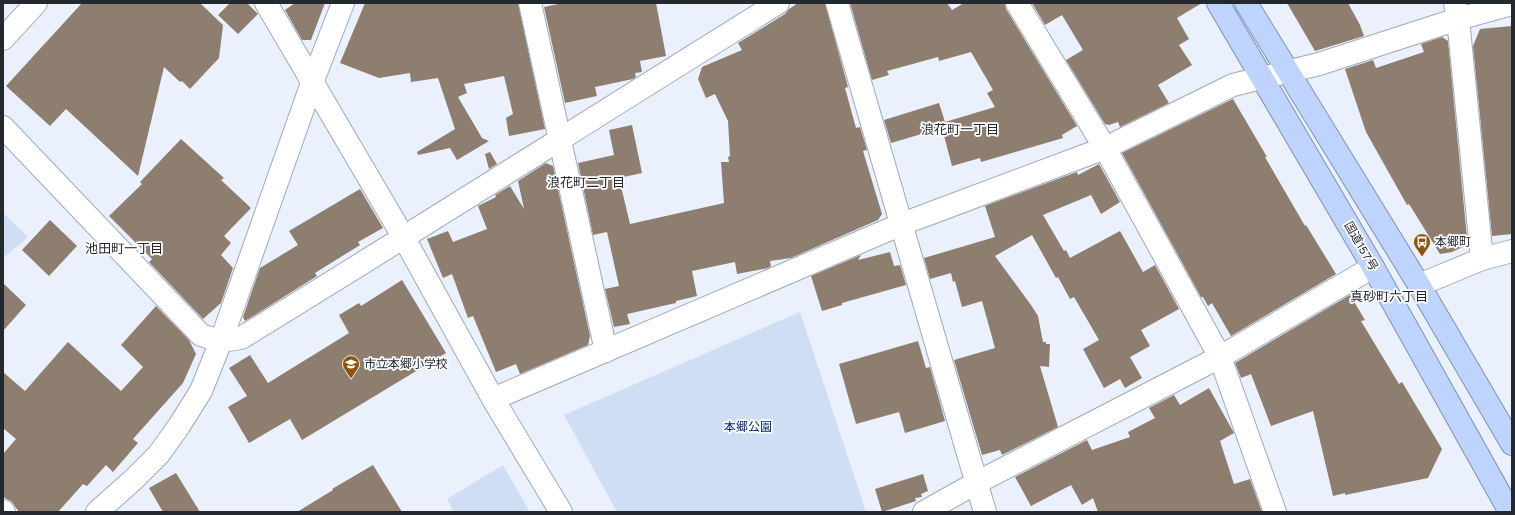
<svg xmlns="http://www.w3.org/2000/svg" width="1515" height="515" font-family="'Work Sans','Noto Sans JP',sans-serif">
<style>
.green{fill:#cfddf5}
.building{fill:#8d7e6f}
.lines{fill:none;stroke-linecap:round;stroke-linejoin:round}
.minor-casing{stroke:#9fa9bb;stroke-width:24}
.tertiary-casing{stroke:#9fa9bb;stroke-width:24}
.trunk-casing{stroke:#7e91b4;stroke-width:24}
.minor{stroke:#fff;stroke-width:22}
.tertiary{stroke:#fff;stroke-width:22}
.trunk{stroke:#bfd4fc;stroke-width:22}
.labels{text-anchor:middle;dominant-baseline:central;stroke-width:3.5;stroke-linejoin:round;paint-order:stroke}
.poi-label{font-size:12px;fill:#24282f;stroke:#fefefe;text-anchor:start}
.street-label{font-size:12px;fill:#24282f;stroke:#fefefe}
.park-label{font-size:12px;fill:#022570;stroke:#fefefe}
.neighbourhood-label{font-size:13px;fill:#24282f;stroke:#fefefe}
</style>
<rect width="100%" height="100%" fill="#eaf1fc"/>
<g class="green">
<path d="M3,213L28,237L3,258Z"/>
<path d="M800,312L866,512H617L564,415Z"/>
<path d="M503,465L530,512H454L447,499Z"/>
</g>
<g class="building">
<path d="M82,3H200L223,25L219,58L190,89L182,81L180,82L164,67L138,176L66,109L50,126L6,86Z"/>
<path d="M230,3H247L258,14L238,34L218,15Z"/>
<path d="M295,3H325L311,40H302L285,10Z"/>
<path d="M365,3H518L545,129L509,136L506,118L513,114L504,76L464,84L467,93L458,97L482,138L489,141L457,160L450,148L418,155L417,152L455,129L438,78L411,82L410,73L379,78L340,63Z"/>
<path d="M563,3H656L666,56L640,61L642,72L635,73L636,77L633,79L595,87L597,96L565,103L544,7Z"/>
<path d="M798,3H825L848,87L845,88L856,128L860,127L867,150L863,151L882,214L878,220L791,258L770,261L771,266L768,268L737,274L735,262L692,271L697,296L676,301V303L627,314L630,324L614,327L605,289L619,286L607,232L593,235L578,163L614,155L609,130L632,125L642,173L619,178L630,224L724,203L721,162H729L728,157L730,156L728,121L715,94L706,98L698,79L702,67L742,50L738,43L785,14L789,9Z"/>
<path d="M850,3H947L952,10L964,3H1005L1006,9L1077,126L1062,135L1063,138L981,162L980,158L952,166L942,128L891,143L884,120L939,103L945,122L995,107L987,93L993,90L971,52L939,61L938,57L887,71L889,75L872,80Z"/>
<path d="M1032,3H1202L1177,18L1189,39L1179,45L1192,65L1158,85L1169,103L1120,127L1118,122L1109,125L1105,124L1066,60L1083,50L1062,15L1045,25Z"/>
<path d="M1287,3H1348L1360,25L1364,36L1315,51Z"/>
<path d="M1512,26V234L1492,236L1473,46L1480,29Z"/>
<path d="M1442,37L1448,41L1467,238V245L1452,252L1440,254L1409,204L1407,205L1366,132L1345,69L1373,60L1376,68L1424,52L1421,44Z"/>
<path d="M1233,99L1267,157H1265L1305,226L1306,225L1336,274L1231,336L1212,303L1208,306L1203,297H1201L1122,153Z"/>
<path d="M181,139L224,178L221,180L251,208L224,236L231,243L221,255L233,268L221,303L203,319L149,262L152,259L109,216L142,184L140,182Z"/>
<path d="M490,152L497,164L489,169L485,154Z"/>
<path d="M546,163L553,166L590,336L588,345L520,374L516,364L496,372L473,316L468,318L452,274L443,278L427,239L448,231L453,242L487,229L478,206L496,197L495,195L510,186L524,209L518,181Z"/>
<path d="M1099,164L1120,202L1101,214L1091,195L1043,215L1064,251L1066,250L1070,258L1120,231L1143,272L1155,265L1179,309L1141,330L1150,346L1130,357L1142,378L1125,388L1120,379L1104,388L1083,349L1099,340L1074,297L1070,299L1058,277L1056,278L1032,235L995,256L1031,305L1038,316L1043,342H1046V344H1050L1049,367L1040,366L1058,427L1002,455L1000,450L982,455L954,360L995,348L982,301L962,307L955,281L953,282L951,273L930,279L924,258L995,237L985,206L1077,172L1078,175Z"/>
<path d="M360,189L383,228L358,242L360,245L315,273L317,276L245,321L243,317L260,268L298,245L289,231Z"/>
<path d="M50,220L77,246L49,276L22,250Z"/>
<path d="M890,252L894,266L900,265L906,285L842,303V305L822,311L811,276L861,255L858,260Z"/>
<path d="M402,280L446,353L302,440L290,419L249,443L228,407L247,396L229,368L250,355L268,383L349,333L339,315L359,303L361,306Z"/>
<path d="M3,283L26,305L3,331Z"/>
<path d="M1350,295L1365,320L1361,321L1399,384L1402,382L1442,449L1428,478L1345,495V493L1333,496L1313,411L1271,426L1251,374L1241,378L1235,363Z"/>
<path d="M156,306L189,340L196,354L183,383L133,439L138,443L113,472L106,465L87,486L83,484L58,512H19L12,502L3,497V454L16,439L3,428V372L25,391L68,342L121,391L143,367L121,345Z"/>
<path d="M918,341L926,368L930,367L945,421L905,433L899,412L856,424L839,364Z"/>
<path d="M1209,388L1234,433L1220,441L1234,484L1250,479L1262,512H1098L1093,498L1082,505L1071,485L1031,506L1015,477L1087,440L1092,450L1130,437L1128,432L1155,418L1149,408L1174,395L1180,405Z"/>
<path d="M373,465L402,512H297L333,490L332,489Z"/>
<path d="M176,473L200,512H163L149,488Z"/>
<path d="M923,474L928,491L921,494L922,497L915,498L916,501L882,512L875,489Z"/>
</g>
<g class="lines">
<g class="minor-casing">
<g id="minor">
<path d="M266,3L404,238L493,399L561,512"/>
<path d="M530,3L606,351"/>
<path d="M837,3L985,512"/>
<path d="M1017,3L1105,148L1220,357L1275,512"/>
<path d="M1455,3L1458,19L1482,259"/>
<path d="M3,127L201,335L221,341L241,338C421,228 599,114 778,3"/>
<path d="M1419,285L1482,259L1512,251"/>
<path d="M493,399L902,224L1105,148L1233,85L1319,64L1458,19L1512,4"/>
<path d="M3,511L4,512"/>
<path d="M97,512L133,480L159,454L179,426L201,391L221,341L312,83L343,3"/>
<path d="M924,512L976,483L1220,357L1373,267"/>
</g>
</g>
<g class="tertiary-casing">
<path id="tertiary" d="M3,39L36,3"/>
</g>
<g class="trunk-casing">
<g id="trunk">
<path d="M1218,3L1373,267L1510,512"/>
<path d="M1246,3L1419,285L1512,444"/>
</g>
</g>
<use href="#minor" class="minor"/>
<use href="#tertiary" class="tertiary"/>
<use href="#trunk" class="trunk"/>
</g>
<defs>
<g id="bus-pin" transform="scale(0.9)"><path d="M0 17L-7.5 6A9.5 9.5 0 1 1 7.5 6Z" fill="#8d560a" stroke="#fefefe"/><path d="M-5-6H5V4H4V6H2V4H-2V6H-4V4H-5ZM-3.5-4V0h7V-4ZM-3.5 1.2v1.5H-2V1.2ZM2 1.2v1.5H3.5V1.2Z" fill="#fff"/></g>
<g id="school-pin" transform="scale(0.9)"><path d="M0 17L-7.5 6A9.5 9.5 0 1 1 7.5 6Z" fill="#8d560a" stroke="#fefefe"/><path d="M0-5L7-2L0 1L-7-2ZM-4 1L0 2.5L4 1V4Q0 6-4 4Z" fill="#fff"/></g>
</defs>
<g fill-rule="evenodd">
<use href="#bus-pin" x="1422" y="242"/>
<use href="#school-pin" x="351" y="364"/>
</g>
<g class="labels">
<g class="poi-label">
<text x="1435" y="242">本郷町</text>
<text x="364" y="364">市立本郷小学校</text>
</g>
<g class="street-label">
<text transform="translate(1361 246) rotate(60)">国道157号</text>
</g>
<g class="park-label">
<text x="748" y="427">本郷公園</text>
</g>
<g class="neighbourhood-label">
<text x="960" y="129">浪花町一丁目</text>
<text x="586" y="182">浪花町二丁目</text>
<text x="124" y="248">池田町一丁目</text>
<text x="1389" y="296">真砂町六丁目</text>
</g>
</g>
<rect width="1515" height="515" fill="none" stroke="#24282f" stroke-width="8"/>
</svg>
